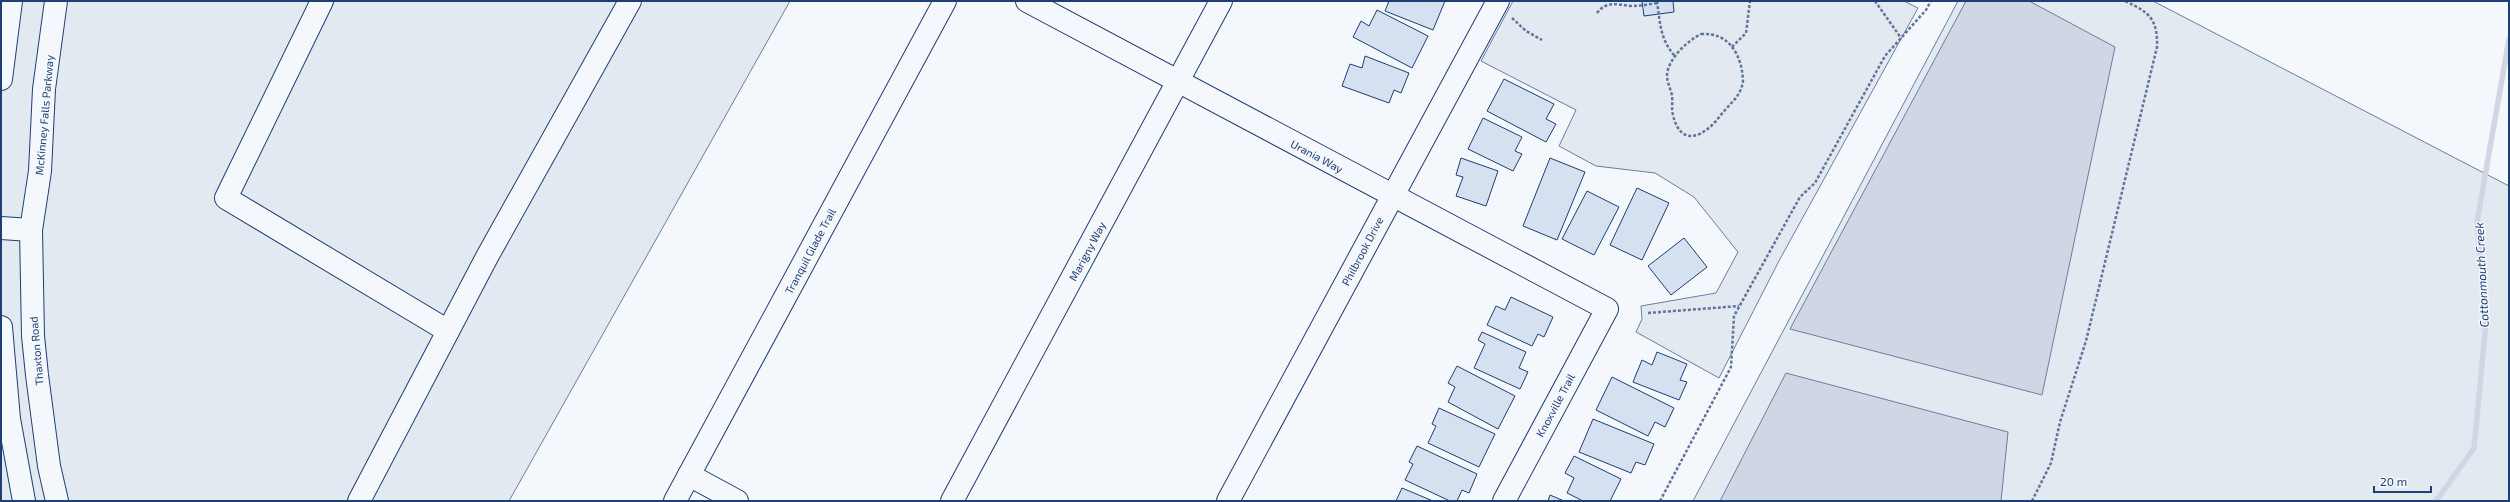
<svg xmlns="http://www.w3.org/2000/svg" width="2510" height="502" font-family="'Exo 2',sans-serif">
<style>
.green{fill:#e3e9f0;stroke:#687fa3}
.water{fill:#cfd7e4;stroke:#687fa3}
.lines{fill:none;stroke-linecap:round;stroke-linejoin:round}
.stream{stroke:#cfd7e4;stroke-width:5.5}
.building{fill:#d5e0f0;stroke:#1d3f73}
.minor-casing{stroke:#1d3f73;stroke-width:24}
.major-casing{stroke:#1d3f73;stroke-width:24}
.path{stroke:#5e769c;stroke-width:2.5;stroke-dasharray:3 2;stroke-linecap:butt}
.minor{stroke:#f4f7fb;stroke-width:22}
.major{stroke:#f4f7fb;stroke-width:22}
.labels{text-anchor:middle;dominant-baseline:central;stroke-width:3;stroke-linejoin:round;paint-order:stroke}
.street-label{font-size:11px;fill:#1d3f73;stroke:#f4f7fb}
.water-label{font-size:12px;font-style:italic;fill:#1d3f73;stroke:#f4f7fb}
</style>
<rect width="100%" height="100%" fill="#f4f7fb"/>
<g class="green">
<path d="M1,1H790L509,501H1Z"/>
<path d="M1513,1H1904L1918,8L1780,259L1719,378L1636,332L1642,319L1641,306L1716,293L1738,252L1694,197L1655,173L1596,166L1559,146L1576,110L1481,61Z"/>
<path d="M1958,1H2153L2509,186V501H1693Z"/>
</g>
<g class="water">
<path d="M1966,1H2029L2115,47L2042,395L1790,329Z"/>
<path d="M1786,373L2008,432L2001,501H1720Z"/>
</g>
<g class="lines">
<path class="stream" d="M2436,501L2474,448L2486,322L2477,222L2509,39"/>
</g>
<g class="building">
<path d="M1389,1H1445L1433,30L1385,11Z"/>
<path d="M1642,1H1673L1674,12L1644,16Z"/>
<path d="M1377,10L1428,36L1412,68L1353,37L1361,21L1369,26Z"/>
<path d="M1365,56L1409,73L1401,93L1394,90L1389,103L1342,86L1350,64L1362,68Z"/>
<path d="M1504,79L1554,104L1546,119L1556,124L1546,142L1487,111Z"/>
<path d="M1483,118L1522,137L1515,151L1522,154L1513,171L1468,149Z"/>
<path d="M1461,158L1498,171L1486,206L1456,196L1463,177L1456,175Z"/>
<path d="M1550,158L1585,172L1557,240L1523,226Z"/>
<path d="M1637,188L1669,203L1642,260L1610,245Z"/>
<path d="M1587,191L1619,207L1594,255L1562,239Z"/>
<path d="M1684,238L1707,267L1671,295L1648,266Z"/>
<path d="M1511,297L1553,317L1544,337L1538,334L1532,346L1487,325L1496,306L1505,310Z"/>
<path d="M1482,332L1526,352L1519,368L1528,372L1520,389L1474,368L1485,344L1478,340Z"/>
<path d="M1657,352L1687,364L1680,380L1687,382L1679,400L1633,382L1642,360L1652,365Z"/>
<path d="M1457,366L1515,396L1498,429L1448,402L1455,387L1448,383Z"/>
<path d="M1612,377L1674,408L1665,427L1655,422L1648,436L1596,410Z"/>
<path d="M1439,408L1495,434L1479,467L1428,443L1436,426L1432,424Z"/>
<path d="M1593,419L1654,444L1645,465L1636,462L1631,473L1579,452Z"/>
<path d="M1417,446L1477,474L1469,493L1462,490L1457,501H1450L1405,480L1413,464L1409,462Z"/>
<path d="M1574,456L1621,479L1610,501H1583L1567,493L1574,478L1565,473Z"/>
<path d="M1402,488L1433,501H1396Z"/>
<path d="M1550,495L1564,501H1548Z"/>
</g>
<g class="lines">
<g class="minor-casing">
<g id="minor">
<path d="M322,1L226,198L448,331"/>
<path d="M1027,1L1607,309L1504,501"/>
<path d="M1,228L31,230"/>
<path d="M689,475L737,501"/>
<path d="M359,501L488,255L630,1"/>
<path d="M675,501L945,1"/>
<path d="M952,501L1221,1"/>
<path d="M1228,501L1498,1"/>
</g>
</g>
<g class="major-casing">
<g id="major">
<path d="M56,1L44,89L40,171L31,230L33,336L37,375L49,466L57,501"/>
<path d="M1,79L11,1"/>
<path d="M1,327L9,419L24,501"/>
</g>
</g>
<g class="path">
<path d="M1657,1C1660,22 1660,40 1675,56"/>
<path d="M1875,1L1901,38"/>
<path d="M1597,13C1607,0 1617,5 1633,6C1641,6 1650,4 1658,3"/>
<path d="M1512,18L1526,31L1542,40"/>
<path d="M1701,34C1729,32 1742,55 1743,81C1741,97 1729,104 1720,116C1705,136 1681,149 1673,115C1671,108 1673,102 1672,96C1671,89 1667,83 1667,75C1668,59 1687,41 1701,34Z"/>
<path d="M1732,47L1746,33L1750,1"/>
<path d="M1648,313L1739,306"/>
<path d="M1660,501L1731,367L1734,316L1800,197L1815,183L1885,56L1926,10L1931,1"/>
<path d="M2032,501L2051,463L2060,422L2086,341L2157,47C2158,19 2149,12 2125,1"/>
</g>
<use href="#minor" class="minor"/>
<use href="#major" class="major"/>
</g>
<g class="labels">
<g class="street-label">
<text transform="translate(44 115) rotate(-85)">McKinney Falls Parkway</text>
<text transform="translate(1317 156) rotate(28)">Urania Way</text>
<text transform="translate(810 251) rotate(-62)">Tranquil Glade Trail</text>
<text transform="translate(1087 251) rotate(-62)">Marigny Way</text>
<text transform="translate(1362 251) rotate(-62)">Philbrook Drive</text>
<text transform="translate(36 351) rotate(-95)">Thaxton Road</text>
<text transform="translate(1555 405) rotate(-62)">Knoxville Trail</text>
</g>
<g class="water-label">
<text transform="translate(2481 275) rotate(-93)">Cottonmouth Creek</text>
</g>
</g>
<rect width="2510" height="502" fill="none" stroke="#1d3f73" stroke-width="4"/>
<path d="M2374 486v6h57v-6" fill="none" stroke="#1d3f73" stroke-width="2"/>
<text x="2380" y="486" font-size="12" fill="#1d3f73" stroke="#f4f7fb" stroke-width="3" paint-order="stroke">20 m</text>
</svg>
